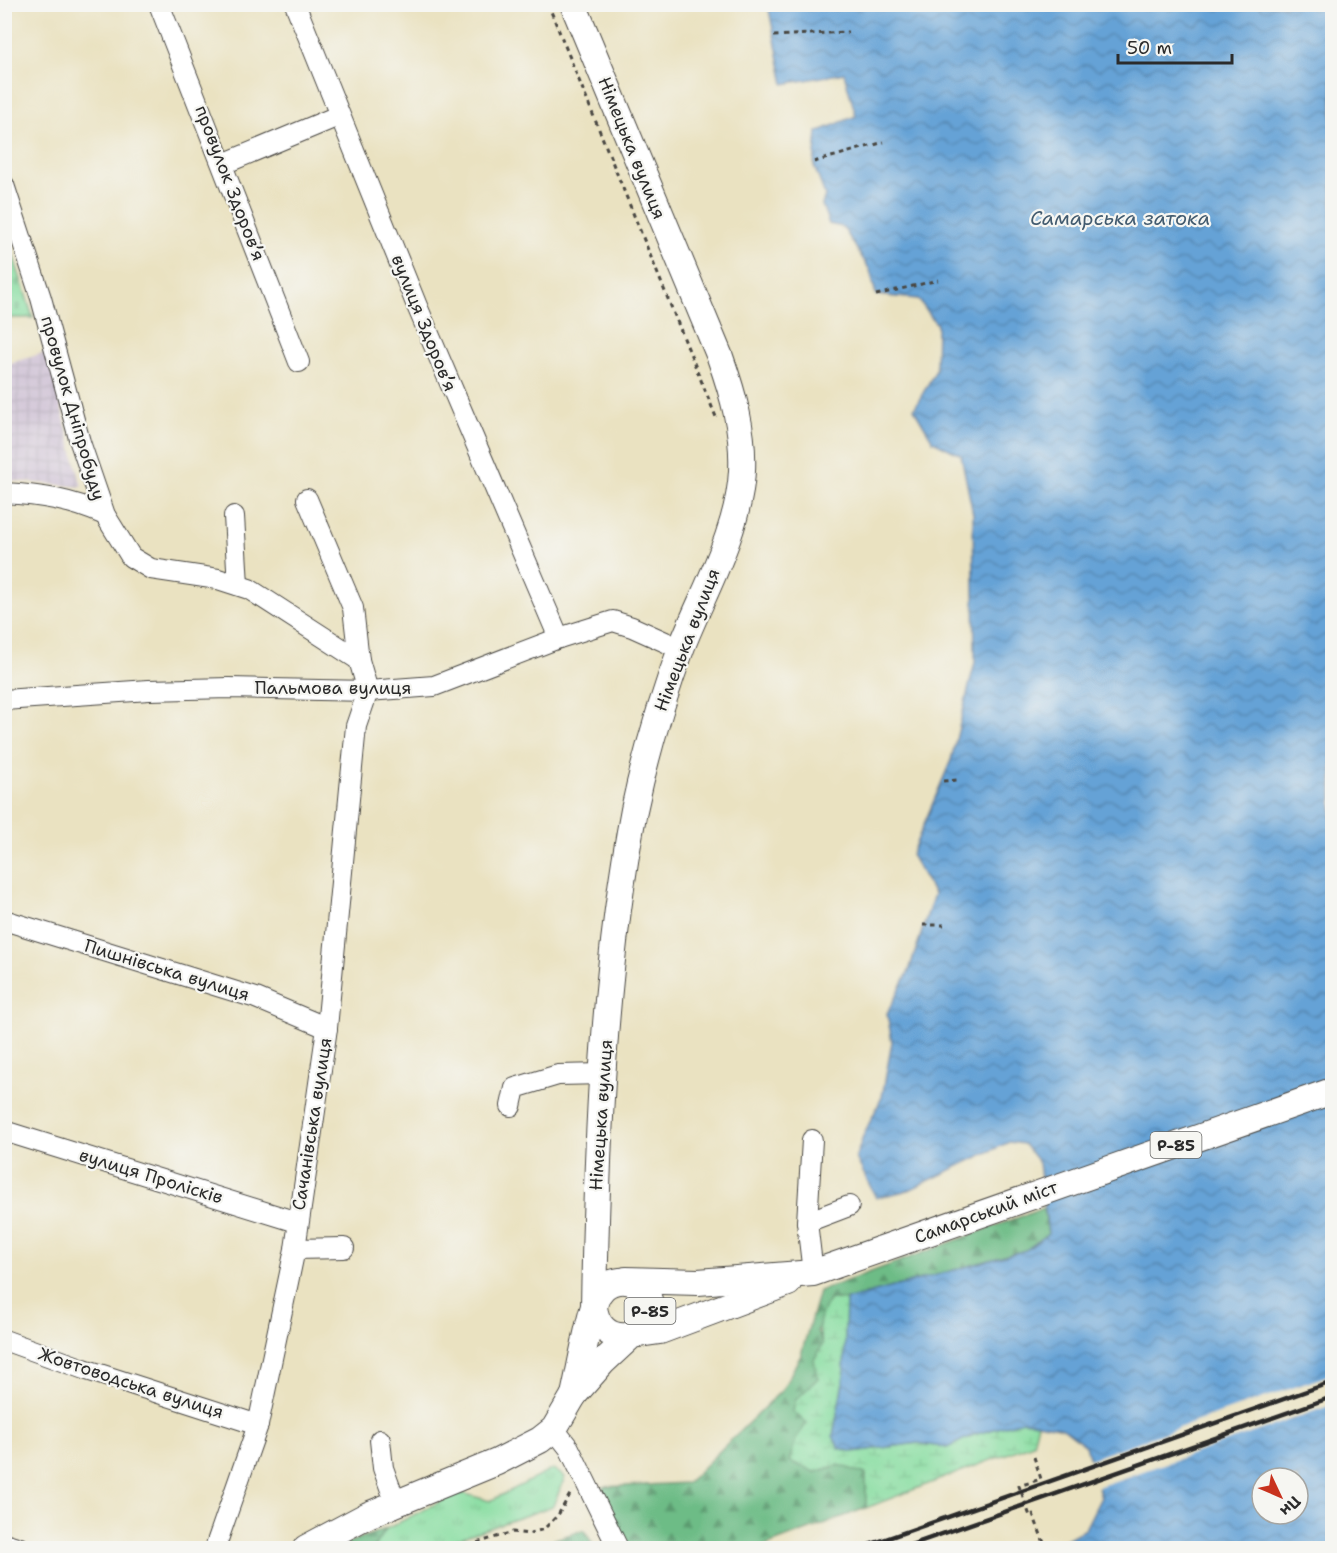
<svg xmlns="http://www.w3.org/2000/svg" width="1337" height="1553" font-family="'Shantell Sans',sans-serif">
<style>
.industrial{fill:url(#industrial-grid)}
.grass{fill:url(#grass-tufts);stroke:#598466;stroke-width:1.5}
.forest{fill:url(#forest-firs);stroke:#4c7458;stroke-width:1.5}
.wetland{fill:url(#wetland-marsh);stroke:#598466;stroke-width:1.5}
.cemetery{fill:url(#cemetery-stones);stroke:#598466;stroke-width:1.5}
.water{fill:url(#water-waves);stroke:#486680;stroke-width:1.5;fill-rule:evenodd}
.pier{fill:#eae2c1}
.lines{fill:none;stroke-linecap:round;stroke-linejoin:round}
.minor-casing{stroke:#484642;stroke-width:22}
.major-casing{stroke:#484642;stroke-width:28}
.path{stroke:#484642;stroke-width:3;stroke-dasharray:4.5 4.5;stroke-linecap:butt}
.minor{stroke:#fff;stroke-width:20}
.major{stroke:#fff;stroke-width:26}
.rail{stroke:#2b2b2b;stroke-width:4.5}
.labels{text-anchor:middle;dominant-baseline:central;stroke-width:4.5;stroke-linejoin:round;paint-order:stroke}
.shield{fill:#f6f6f2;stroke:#686867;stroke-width:1.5}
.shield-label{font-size:16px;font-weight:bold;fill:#2b2b2b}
.street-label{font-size:18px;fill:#2b2b2b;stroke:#f6f6f2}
.water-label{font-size:20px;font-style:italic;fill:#425b6f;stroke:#f6f6f2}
</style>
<defs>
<pattern id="industrial-grid" width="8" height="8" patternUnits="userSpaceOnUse" patternTransform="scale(1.5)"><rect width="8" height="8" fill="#ccbed3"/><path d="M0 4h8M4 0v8" fill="none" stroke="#afa3b5"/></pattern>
<pattern id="grass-tufts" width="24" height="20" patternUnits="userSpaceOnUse" patternTransform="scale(1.5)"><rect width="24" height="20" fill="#87dda0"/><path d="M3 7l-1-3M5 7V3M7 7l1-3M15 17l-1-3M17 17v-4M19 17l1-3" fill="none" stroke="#75be8a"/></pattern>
<pattern id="forest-firs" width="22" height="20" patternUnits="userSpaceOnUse" patternTransform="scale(1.5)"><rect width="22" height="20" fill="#6dbc86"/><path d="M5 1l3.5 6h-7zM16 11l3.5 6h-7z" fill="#5a996e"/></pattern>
<pattern id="wetland-marsh" width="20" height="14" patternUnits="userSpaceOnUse" patternTransform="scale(1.5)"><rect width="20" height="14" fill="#87dda0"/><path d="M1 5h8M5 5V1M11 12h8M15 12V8" fill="none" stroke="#75be8a"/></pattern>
<pattern id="cemetery-stones" width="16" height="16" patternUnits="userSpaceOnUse" patternTransform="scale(1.5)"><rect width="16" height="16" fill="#87dda0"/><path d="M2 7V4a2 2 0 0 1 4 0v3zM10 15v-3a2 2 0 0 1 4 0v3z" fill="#75be8a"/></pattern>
<pattern id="water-waves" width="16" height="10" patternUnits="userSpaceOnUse" patternTransform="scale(1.5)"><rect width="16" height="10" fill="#65a2d6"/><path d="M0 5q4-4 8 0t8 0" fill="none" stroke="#5384ae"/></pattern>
</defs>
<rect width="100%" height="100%" fill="#f6f6f2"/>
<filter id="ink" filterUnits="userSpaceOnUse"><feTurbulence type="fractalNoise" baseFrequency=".0167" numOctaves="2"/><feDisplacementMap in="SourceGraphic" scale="12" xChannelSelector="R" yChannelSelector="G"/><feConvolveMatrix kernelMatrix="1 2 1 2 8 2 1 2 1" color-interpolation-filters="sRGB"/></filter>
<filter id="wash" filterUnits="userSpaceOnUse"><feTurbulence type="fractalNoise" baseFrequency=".008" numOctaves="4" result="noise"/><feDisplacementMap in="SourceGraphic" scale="24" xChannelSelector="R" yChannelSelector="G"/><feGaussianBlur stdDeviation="1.35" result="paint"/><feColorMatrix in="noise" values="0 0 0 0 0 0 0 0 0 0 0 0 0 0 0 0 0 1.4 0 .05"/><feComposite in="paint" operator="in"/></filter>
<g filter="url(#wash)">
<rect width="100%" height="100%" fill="#eae2c1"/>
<path class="industrial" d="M47,352L82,487L5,480V401L11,398L5,377L4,365Z"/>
<path class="grass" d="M553,1469L565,1477L553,1506L431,1548H374L386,1529L459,1492L490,1501Z"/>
<g class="forest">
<path d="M1044,1208L1048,1234L1026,1250L846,1300L830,1299L817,1331L823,1344L814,1360L819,1378L795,1401L807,1423L797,1437L815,1472L839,1465L866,1474V1508L760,1548H604L603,1487L687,1483L782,1390L801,1355L819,1291Z"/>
<path d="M386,1529L374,1548H333Z"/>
<path d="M584,1530L592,1543L589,1548H547L549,1541Z"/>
</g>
<path class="wetland" d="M830,1299L846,1300L844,1377L833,1436L853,1452L918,1443L947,1448L973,1435L1023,1421L1038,1423L1033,1444L866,1508V1474L839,1465L815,1472L789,1461L797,1437L807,1423L793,1412L795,1401L818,1378L814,1360L823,1344C816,1327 819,1315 830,1299Z"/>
<path class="cemetery" d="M5,229L33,318H5Z"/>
<path class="water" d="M768,5H1332V1548H1050L1085,1529L1101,1497L1086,1446L1063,1428L1038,1423L1023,1421L973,1435L947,1448L918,1443L853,1452L839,1448L833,1436L844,1377L846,1300L1026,1250L1048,1234L1039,1163L1024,1144L1009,1142L909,1190L876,1198L856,1158L863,1136L882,1097L892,1042L887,1013L909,971L934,894L911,855L951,760L975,662L973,514L961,455L933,441L914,409L936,370L937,325L918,299L876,295L870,270L843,227L829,224L822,205L825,195L814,166L817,132L856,116L844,73L784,84ZM1262,1478H1298V1514H1262Z"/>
<path class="pier" d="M1332,1374V1405L1095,1488L1087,1460Z"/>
</g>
<g filter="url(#ink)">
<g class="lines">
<g class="minor-casing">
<g id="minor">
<path d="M159,4L299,362"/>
<path d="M295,4L417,306L559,638"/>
<path d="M223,164L338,116"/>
<path d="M4,185L41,298L80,442L105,515L131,557L151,569L218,579L249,589L359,660L368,691L356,726L327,1028L295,1249L258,1425L215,1548"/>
<path d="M4,493C41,495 72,500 105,515"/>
<path d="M307,499L353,608L359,660"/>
<path d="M234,516L238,585"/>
<path d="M4,700L149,690L229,688L368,691L434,686L559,638L613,621L632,627L681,649"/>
<path d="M4,920L256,998L327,1028"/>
<path d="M511,1106L515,1088L558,1075L604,1074"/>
<path d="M4,1131L297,1222"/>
<path d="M812,1140L807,1222L813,1273"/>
<path d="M807,1222L849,1206"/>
<path d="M295,1249L344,1248"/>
<path d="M4,1340L84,1369L258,1425"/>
<path d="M554,1429L569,1448L618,1548"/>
<path d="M380,1440L383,1468L396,1504"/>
<path d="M4,1543L20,1548"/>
</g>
</g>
<g class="major-casing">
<g id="major">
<path d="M573,4L720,357C733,394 744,431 742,471C739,532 704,590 682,646C662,700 646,753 634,810C603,971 597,1142 594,1306C597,1348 652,1344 650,1307C650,1298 645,1289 637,1285C625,1277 608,1281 600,1292C591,1303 579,1375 574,1395"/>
<path d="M626,1280L698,1282L813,1273L1332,1091"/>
<path d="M306,1548L368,1515L497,1462L540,1440L554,1429L574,1395L603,1362L632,1335L660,1331L788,1283"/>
</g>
</g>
<g class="path">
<path d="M548,4L716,417"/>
<path d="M774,36L848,32"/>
<path d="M814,162L884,142"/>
<path d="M876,295L938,280"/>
<path d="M943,781L958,780"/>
<path d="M923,925H944"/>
<path d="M1034,1457L1041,1479L1019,1486L1030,1516L1033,1514L1044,1543"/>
<path d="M460,1548L513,1532L528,1534L544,1529L558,1515L572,1491"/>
</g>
<use href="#minor" class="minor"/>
<use href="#major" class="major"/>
<g class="rail">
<path d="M860,1548L1332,1382"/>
<path d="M902,1548L1332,1397"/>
</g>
</g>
</g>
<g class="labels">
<g class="shield">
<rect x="1150.5" y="1132" width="51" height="26" rx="4.5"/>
<rect x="624.5" y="1298" width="51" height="26" rx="4.5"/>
</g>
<g class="shield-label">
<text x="1176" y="1145">Р-85</text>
<text x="650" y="1311">Р-85</text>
</g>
<g class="street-label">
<text transform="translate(632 148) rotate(68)">Німецька вулиця</text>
<text transform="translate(230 183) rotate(69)">провулок Здоровʼя</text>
<text transform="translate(424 323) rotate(68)">вулиця Здоровʼя</text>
<text transform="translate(73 408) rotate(74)">провулок Дніпробуду</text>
<text transform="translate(687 640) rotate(-69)">Німецька вулиця</text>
<text x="333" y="688">Пальмова вулиця</text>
<text transform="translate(167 970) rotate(17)">Пишнівська вулиця</text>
<text transform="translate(601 1115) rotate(-86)">Німецька вулиця</text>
<text transform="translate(312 1124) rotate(-81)">Сачанівська вулиця</text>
<text transform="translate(151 1176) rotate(17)">вулиця Пролісків</text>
<text transform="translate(986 1212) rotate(-20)">Самарський міст</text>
<text transform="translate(131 1383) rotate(18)">Жовтоводська вулиця</text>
</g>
<g class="water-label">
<text x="1120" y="218">Самарська затока</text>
</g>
</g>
<rect width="1337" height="1553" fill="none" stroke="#f6f6f2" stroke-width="24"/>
<g transform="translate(1280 1496) rotate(134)"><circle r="28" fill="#f6f6f2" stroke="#a5a5a2" stroke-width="1.5"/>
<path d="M0-4.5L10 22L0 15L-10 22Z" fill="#c8321e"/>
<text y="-9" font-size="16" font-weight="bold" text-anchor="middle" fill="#2b2b2b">Пн</text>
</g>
<path d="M1118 54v9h114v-9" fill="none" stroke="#2b2b2b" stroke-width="3"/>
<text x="1127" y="54" font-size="18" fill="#2b2b2b" stroke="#f6f6f2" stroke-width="4.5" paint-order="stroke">50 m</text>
</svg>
